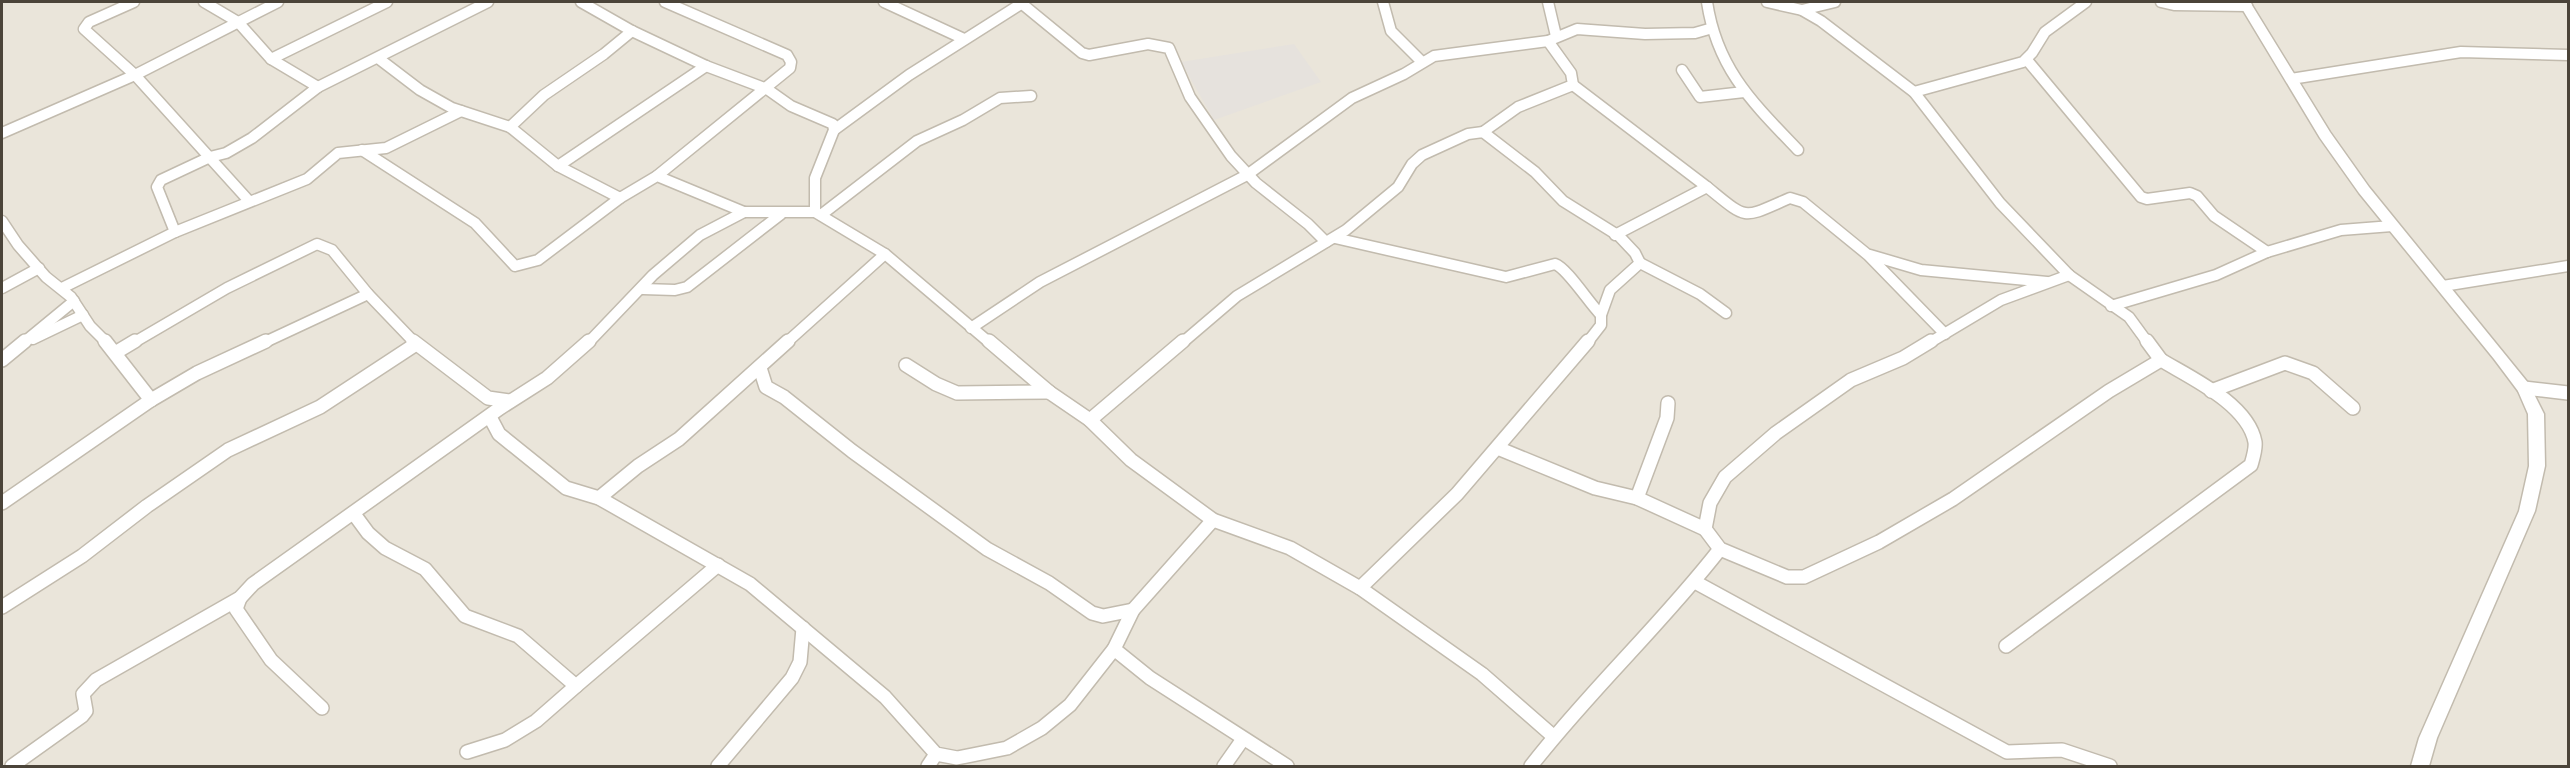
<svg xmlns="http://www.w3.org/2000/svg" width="2570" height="768" font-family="Quicksand,sans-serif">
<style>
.residential{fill:#eae5da}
.industrial{fill:#e6e2dd}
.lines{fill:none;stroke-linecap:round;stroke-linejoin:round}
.minor-far1-casing{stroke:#c2bbae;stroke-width:13}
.minor-casing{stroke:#c2bbae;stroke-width:16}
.tertiary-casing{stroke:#c2bbae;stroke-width:3}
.minor-far1{stroke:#fff;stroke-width:10}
.minor{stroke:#fff;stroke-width:13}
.tertiary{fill:#fff;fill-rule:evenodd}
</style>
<rect width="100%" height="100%" fill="#f6f3ec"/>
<rect class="residential" x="2" y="2" width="2566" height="764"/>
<path class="industrial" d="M1294,44L1321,82L1214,120L1181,62Z"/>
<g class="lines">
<g class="minor-far1-casing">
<g id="minor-far1">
<path d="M134,2L89,22L84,29L135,75L249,201"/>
<path d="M581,2L632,31L706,66L767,89L791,106L833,124L834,130L815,178V212"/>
<path d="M884,2L964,39"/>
<path d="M1383,2L1391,31L1422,62"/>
<path d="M1548,2L1556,36"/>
<path d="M1707,2C1717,69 1753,103 1798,150"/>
<path d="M1767,2L1802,10L1821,21L1914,92L2000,203L2069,275"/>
<path d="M2161,2L2174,5L2247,6"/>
<path d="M1021,3L1082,53L1089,55L1148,44L1169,48L1190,97L1231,156L1256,183L1308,224L1326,242"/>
<path d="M1802,10L1835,2"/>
<path d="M378,58L420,90L452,108L510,127L558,166L620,198L657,176L744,212H815L885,254L990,343"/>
<path d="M271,59L387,2"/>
<path d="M2027,60L2141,197L2147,199L2190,193L2197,196L2214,216L2267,252"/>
<path d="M1682,70L1700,97L1744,92"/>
<path d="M2291,79L2461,52L2568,55"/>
<path d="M1573,85L1707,187"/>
<path d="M318,87L488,2"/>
<path d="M1914,92L2023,62L2032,53L2045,32L2086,2"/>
<path d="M510,127L544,95L604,54L632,31"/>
<path d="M834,130L909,75L1024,2"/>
<path d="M1483,132L1518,107L1573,85L1571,73L1548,41"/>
<path d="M2,133L135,75L278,2"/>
<path d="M362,150L475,223L515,266L538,260L620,198"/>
<path d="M558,166L706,66"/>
<path d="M657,176L790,68L791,62L787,55L665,2"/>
<path d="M821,215L917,141L963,120L1000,98L1031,96"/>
<path d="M2,221L18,245L46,277L71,297L90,326L107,343"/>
<path d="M175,232L157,187L161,180L210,157L226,153L252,138L318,87L271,59L238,22L204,2"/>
<path d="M1615,235L1707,187C1749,221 1741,219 1790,198L1803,202L1868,255L1945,334"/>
<path d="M1335,238L1506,277L1555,264C1567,268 1589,303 1601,315"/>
<path d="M1870,255L1921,270L2047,282"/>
<path d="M1640,263L1700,294L1726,313"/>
<path d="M2069,275L2129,317L2148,343"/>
<path d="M2443,286L2568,266"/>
<path d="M2,288L39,268"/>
<path d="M62,288L175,232L307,179L338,153L386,148L461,111"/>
<path d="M643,289L675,290L687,287L781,214"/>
<path d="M2111,306L2216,275L2267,252L2341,230L2392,226"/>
<path d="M971,328L1040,282L1247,175L1352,98L1404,74L1434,56L1548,41L1577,29L1645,34L1695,33L1709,29"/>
<path d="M33,339L83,315"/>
<path d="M23,343L74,301"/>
<path d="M133,343L227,288L317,244L332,250L368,294L415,343"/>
<path d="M263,343L368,294"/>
<path d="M588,343L653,275L700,235L744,212"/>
<path d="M786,343L885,254"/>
<path d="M1182,343L1237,296L1346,230L1398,187L1412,164L1422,155L1468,134L1483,132L1535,172L1563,201L1619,236L1635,253L1640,263L1610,290L1601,315V325L1587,343"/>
<path d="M1929,343L2001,300L2069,275"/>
</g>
</g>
<g class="minor-casing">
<g id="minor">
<path d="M105,341L151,400"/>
<path d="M413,341L488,398L510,401"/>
<path d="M989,341L1049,392L1090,420L1131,460L1213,520L1290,548L1360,588L1482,674L1553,736"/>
<path d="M1931,341L1903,358L1851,380L1776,433L1725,477L1710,503L1705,529L1720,549L1787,577H1804L1879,542L1953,499L2109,391L2161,360L2147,341"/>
<path d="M115,353L135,341"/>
<path d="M2,360L25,341"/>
<path d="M906,365L936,384L957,393L1049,392"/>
<path d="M760,368L766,387L784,397L852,451L987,549L1049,583L1092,613L1103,616L1133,610"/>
<path d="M2524,388L2568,393"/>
<path d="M2211,391L2285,363L2313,373L2353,408"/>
<path d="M490,417L499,434L566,488L599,498L750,584L885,697L936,754L957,758L1007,748L1042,728L1070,705L1114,649L1133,610L1213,520"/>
<path d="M1090,420L1183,341"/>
<path d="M1500,449L1595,488L1637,498L1705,529"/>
<path d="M599,498L638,466L679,439L788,341"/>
<path d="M1637,498L1667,418L1668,403"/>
<path d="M2,503L151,400L197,373L266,341"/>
<path d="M354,514L368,533L385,548L425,569L465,616L518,636L576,686L718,565"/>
<path d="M1695,582L2007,752L2062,750L2110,766"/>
<path d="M1360,588L1457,494L1588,341"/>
<path d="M240,598L236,609L271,660L322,708"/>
<path d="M2,607L82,556L147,506L228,450L320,407L416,344"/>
<path d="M2006,646L2251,465C2253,458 2256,449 2255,442C2248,404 2191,378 2161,360"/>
<path d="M1114,649L1150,678L1287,766"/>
<path d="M467,752L505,740L536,721L576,686"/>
<path d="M12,766L82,716L86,711L83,694L96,680L240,598L253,584L500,408L547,378L589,341"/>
<path d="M718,766L792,678L800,662L803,628"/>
<path d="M928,766L936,754"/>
<path d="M1224,766L1243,739"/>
<path d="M1531,766C1590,690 1661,625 1720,549"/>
</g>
</g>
<g class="tertiary-casing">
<path id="tertiary" d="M2238,2H2250L2330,132L2369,187L2529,384L2544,414L2545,466L2535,511L2437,738L2429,766H2411L2419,738L2519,511L2529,466L2528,414L2518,391L2494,359L2359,193L2320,138Z"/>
</g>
<use href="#minor-far1" class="minor-far1"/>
<use href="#minor" class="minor"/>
<use href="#tertiary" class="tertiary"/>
</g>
<rect width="2570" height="768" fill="none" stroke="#4b4439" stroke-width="6"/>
</svg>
